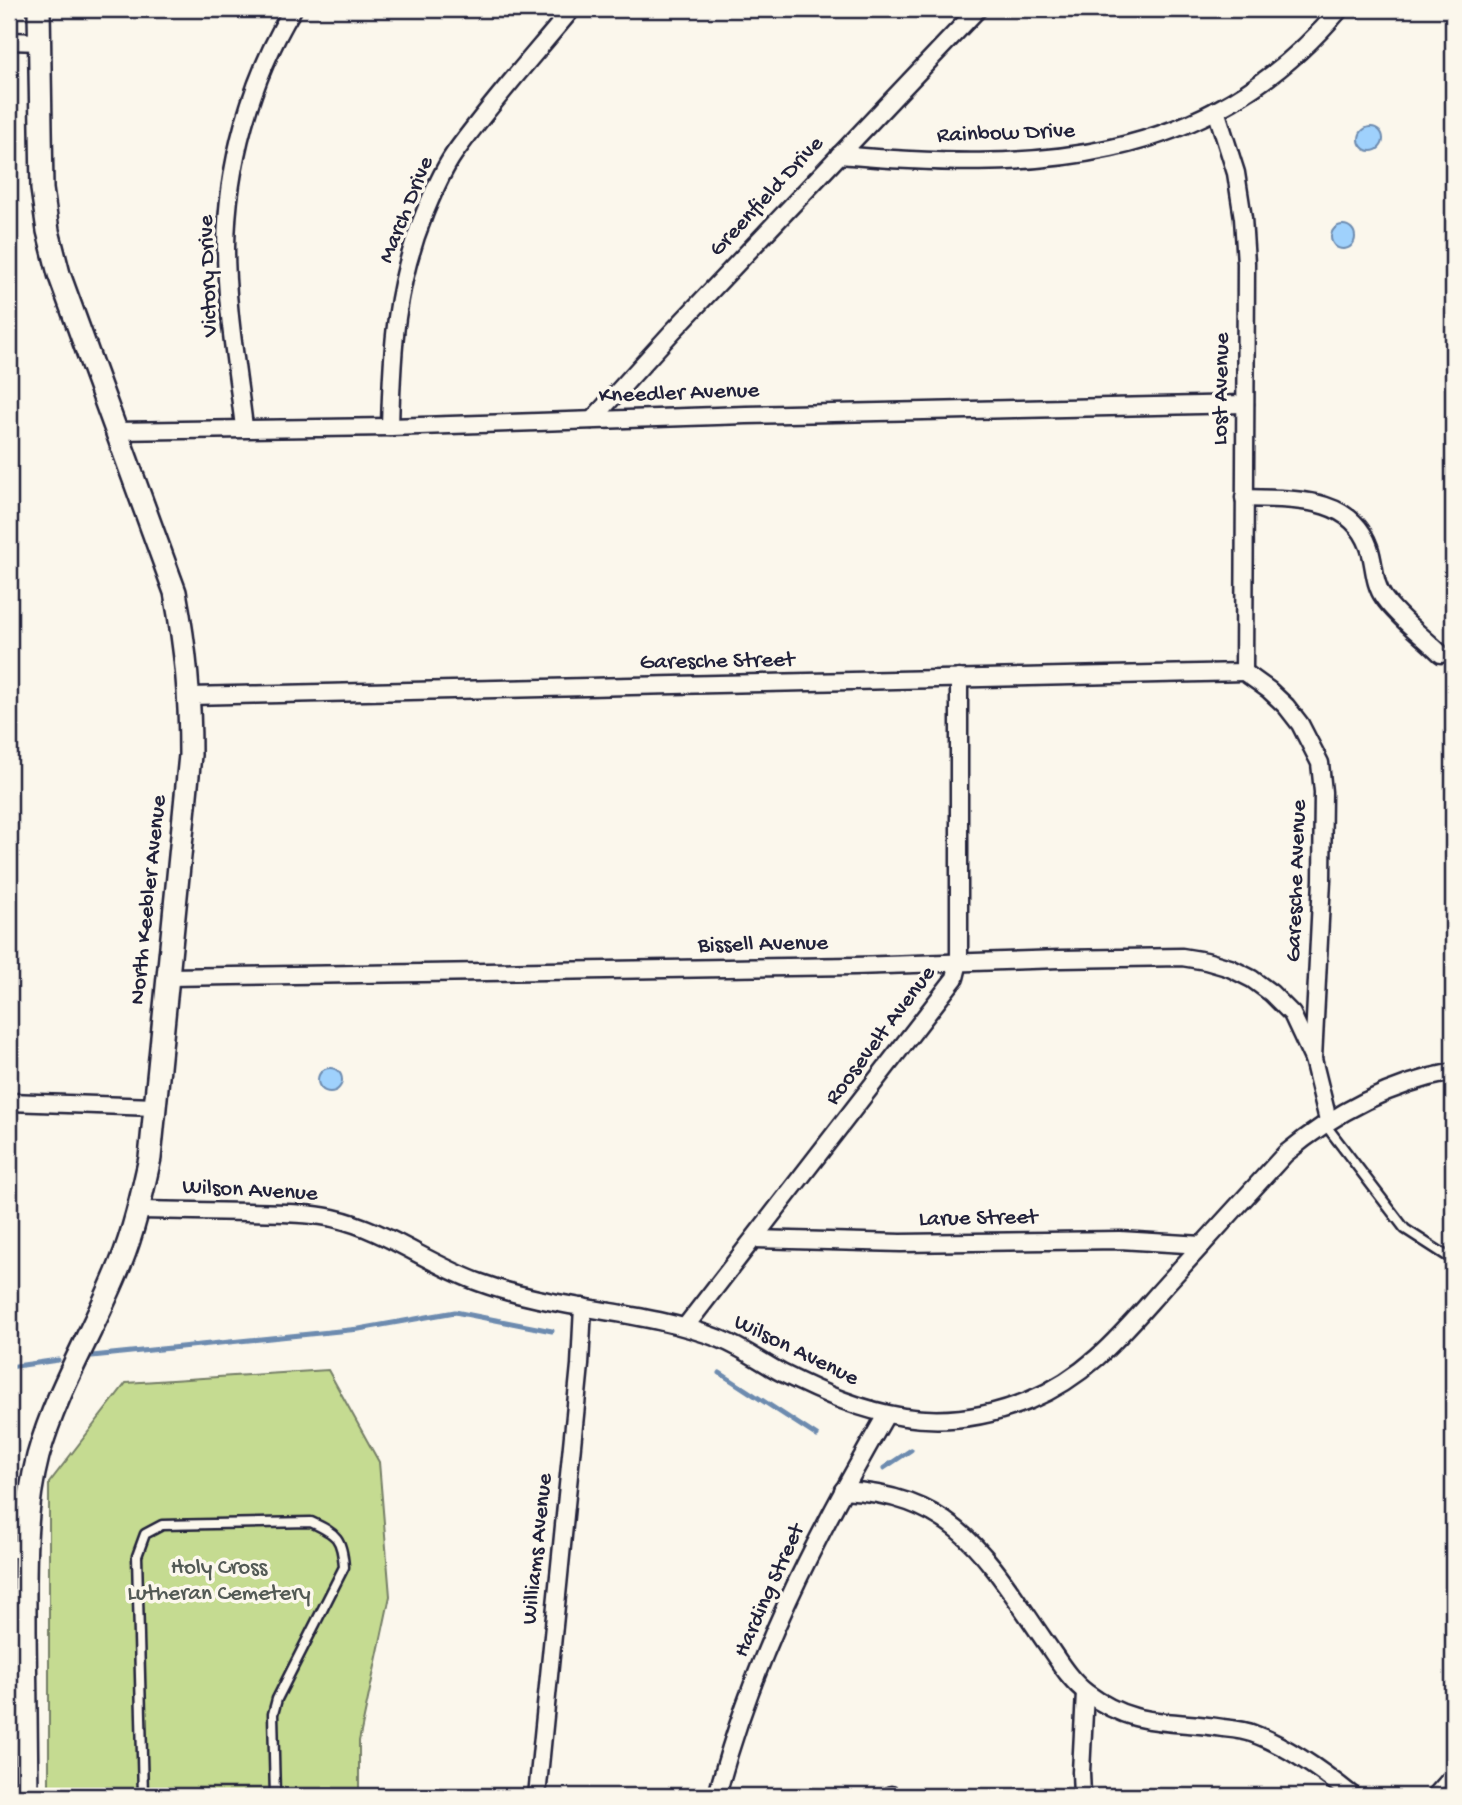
<svg xmlns="http://www.w3.org/2000/svg" width="1462" height="1805" font-family="'Gochi Hand',sans-serif">
<style>
.green{fill:#c5db91;stroke:#747e66;stroke-width:2}
.water{fill:#9fd1fc;stroke:#6d8baf;stroke-width:2}
.lines{fill:none;stroke-linecap:round;stroke-linejoin:round}
.stream{stroke:#6d8baf;stroke-width:5}
.lane-casing{stroke:#22223b;stroke-width:13}
.street-casing{stroke:#22223b;stroke-width:21}
.secondary-casing{stroke:#22223b;stroke-width:26}
.lane{stroke:#fbf7ec;stroke-width:8}
.street{stroke:#fbf7ec;stroke-width:16}
.secondary{stroke:#fbf7ec;stroke-width:21}
.labels{text-anchor:middle;dominant-baseline:central;stroke-width:7;stroke-linejoin:round;paint-order:stroke}
.street-label{font-size:23px;fill:#22223b;stroke:#fbf7ec}
.park-label{font-size:23px;fill:#535a55;stroke:#fbf7ec}
</style>
<rect width="100%" height="100%" fill="#fbf7ec"/>
<filter id="ink" filterUnits="userSpaceOnUse"><feTurbulence type="fractalNoise" baseFrequency=".0143" numOctaves="2"/><feDisplacementMap in="SourceGraphic" scale="14" xChannelSelector="R" yChannelSelector="G"/><feConvolveMatrix kernelMatrix="1 2 1 2 8 2 1 2 1" color-interpolation-filters="sRGB"/></filter>
<g filter="url(#ink)">
<path class="green" d="M328,1370L379,1462L390,1596L359,1741V1796H49V1483L126,1383Z"/>
<g class="water">
<circle cx="1371" cy="139" r="12"/>
<circle cx="1343" cy="237" r="12"/>
<circle cx="330" cy="1080" r="12"/>
</g>
<g class="lines">
<g class="stream">
<path d="M92,1356L359,1329L455,1312L552,1331"/>
<path d="M9,1367L58,1360"/>
<path d="M720,1373L817,1436"/>
<path d="M884,1468L911,1450"/>
</g>
<g class="lane-casing">
<g id="lane">
<path d="M1324,1123L1405,1229L1453,1260"/>
<path d="M143,1796L137,1556L145,1534L162,1525L311,1522C337,1534 342,1538 344,1567L277,1699L273,1714L275,1796"/>
<path d="M1430,1796L1453,1770"/>
</g>
</g>
<g class="street-casing">
<g id="street">
<path d="M9,41L40,42"/>
<path d="M1216,110L1236,173L1243,218L1246,263L1244,672"/>
<path d="M839,155C1031,172 1206,168 1340,9"/>
<path d="M592,420L673,331L978,9"/>
<path d="M244,427C237,368 226,307 226,247C227,165 250,80 293,9"/>
<path d="M390,427C392,348 395,286 425,212C433,193 442,171 454,154C489,105 533,56 572,9"/>
<path d="M115,431L390,427L746,415L1245,404"/>
<path d="M1244,498C1290,500 1350,494 1369,547C1375,564 1373,583 1384,598C1399,619 1423,636 1441,654"/>
<path d="M1244,672L1269,690L1286,706L1300,724L1320,763L1323,792L1322,880L1313,1059L1328,1120"/>
<path d="M190,696L1244,672"/>
<path d="M168,977L855,966L1060,959L1182,957L1206,961L1230,968L1252,979L1271,993L1292,1014L1313,1059"/>
<path d="M9,1102L155,1107"/>
<path d="M139,1210C176,1211 212,1211 249,1212C277,1213 305,1212 333,1218C387,1230 429,1265 481,1283C558,1311 643,1309 720,1339C743,1348 761,1362 782,1373C867,1416 938,1438 1030,1400C1093,1374 1127,1327 1171,1279C1209,1237 1247,1196 1285,1154C1335,1112 1389,1084 1453,1072"/>
<path d="M755,1239L901,1243L1120,1240L1202,1245"/>
<path d="M685,1327L955,978L959,962V678"/>
<path d="M843,1490C956,1496 986,1556 1044,1640C1057,1658 1069,1680 1087,1693C1135,1729 1170,1719 1223,1728C1233,1729 1245,1730 1254,1734C1287,1746 1326,1774 1353,1796"/>
<path d="M9,1549H24"/>
<path d="M537,1796L580,1365L583,1307"/>
<path d="M717,1796C752,1660 816,1536 886,1415"/>
<path d="M891,1796V1795"/>
<path d="M1082,1796L1081,1772L1085,1692"/>
</g>
</g>
<g class="secondary-casing">
<path id="secondary" d="M27,1796C26,1741 26,1686 25,1631C25,1572 23,1514 38,1456C57,1388 94,1330 120,1265C134,1231 142,1194 150,1158L190,755C190,696 186,651 175,592L59,274L48,231L42,189L39,9"/>
</g>
<use href="#lane" class="lane"/>
<use href="#street" class="street"/>
<use href="#secondary" class="secondary"/>
</g>
</g>
<g class="labels">
<g class="street-label">
<text transform="translate(1006 134) rotate(-2)">Rainbow Drive</text>
<text transform="translate(767 197) rotate(-47)">Greenfield Drive</text>
<text transform="translate(407 210) rotate(-68)">March Drive</text>
<text transform="translate(209 276) rotate(-92)">Victory Drive</text>
<text transform="translate(1222 389) rotate(-89)">Lost Avenue</text>
<text transform="translate(679 394) rotate(-2)">Kneedler Avenue</text>
<text transform="translate(717 662) rotate(-1)">Garesche Street</text>
<text transform="translate(1297 881) rotate(-88)">Garesche Avenue</text>
<text transform="translate(149 900) rotate(-84)">North Keebler Avenue</text>
<text transform="translate(763 945) rotate(-1)">Bissell Avenue</text>
<text transform="translate(881 1036) rotate(-53)">Roosevelt Avenue</text>
<text transform="translate(250 1191) rotate(3)">Wilson Avenue</text>
<text transform="translate(978 1219) rotate(-1)">Larue Street</text>
<text transform="translate(796 1351) rotate(26)">Wilson Avenue</text>
<text transform="translate(538 1549) rotate(-84)">Williams Avenue</text>
<text transform="translate(770 1591) rotate(-66)">Harding Street</text>
</g>
<g class="park-label">
<text x="219" y="1568">Holy Cross<tspan x="219" dy="26">Lutheran Cemetery</tspan></text>
</g>
</g>
<rect width="1462" height="1805" fill="none" stroke="#fbf7ec" stroke-width="35"/>
<rect x="18" y="18" width="1427" height="1770" fill="none" stroke="#22223b" stroke-width="2.5" filter="url(#ink)"/>
</svg>
